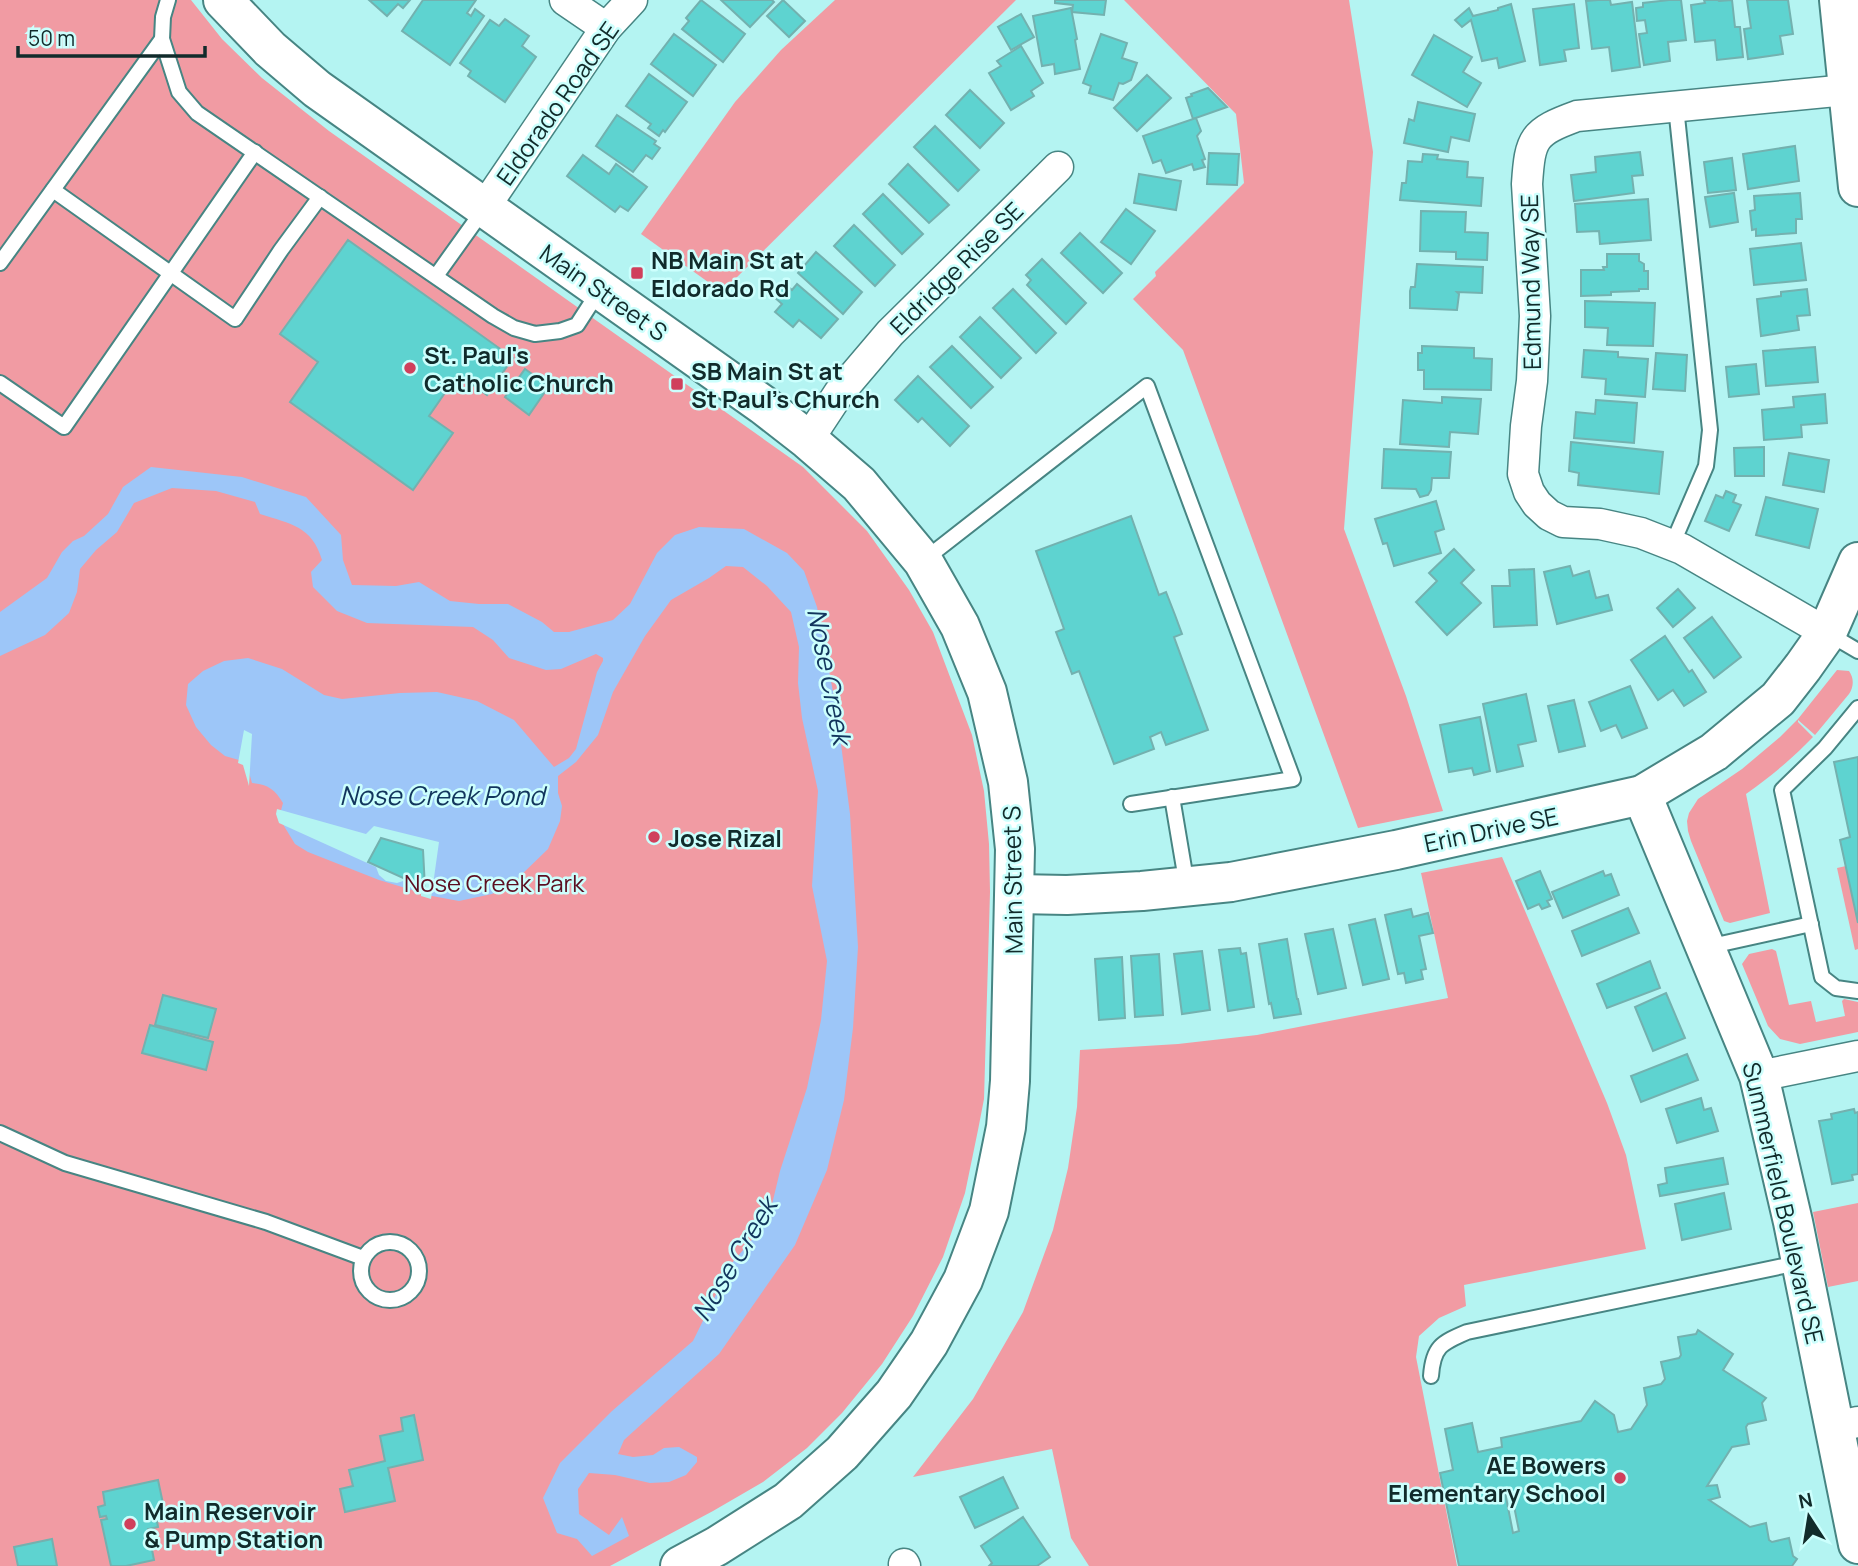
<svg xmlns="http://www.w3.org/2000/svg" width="1858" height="1566" font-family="Manrope,sans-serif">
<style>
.green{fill:#f19ba3}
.water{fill:#9dc6f8}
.pier{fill:#b4f4f2}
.building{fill:#5ed3d0;stroke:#73b1af;stroke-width:2;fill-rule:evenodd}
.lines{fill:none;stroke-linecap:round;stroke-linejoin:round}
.lane-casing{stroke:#478583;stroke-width:18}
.street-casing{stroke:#478583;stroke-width:33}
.secondary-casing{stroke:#478583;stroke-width:42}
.lane{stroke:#fff;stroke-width:14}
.street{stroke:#fff;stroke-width:30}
.secondary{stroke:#fff;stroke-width:38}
.poi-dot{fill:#d0405c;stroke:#ccfffd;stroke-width:2.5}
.labels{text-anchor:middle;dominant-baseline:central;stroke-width:5;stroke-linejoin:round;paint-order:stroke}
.street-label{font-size:24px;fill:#112b2b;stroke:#ccfffd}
.poi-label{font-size:24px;font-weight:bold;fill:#112b2b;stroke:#ccfffd;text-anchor:start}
.park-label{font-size:24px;fill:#5c0f21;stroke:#ccfffd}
.water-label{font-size:26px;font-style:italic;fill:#12355d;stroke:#ccfffd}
</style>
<rect width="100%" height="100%" fill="#b4f4f2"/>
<g class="green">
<path d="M0,0H191L222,39L262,78L329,131L803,467L867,531L909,590L933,632L972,735L984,791L989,844L990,892L984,1099L978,1130L965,1193L943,1257L913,1316L882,1364L842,1413L807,1448L763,1482L713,1511L610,1566H0Z"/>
<path d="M835,0H1016L722,292L641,234L735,102L781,50Z"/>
<path d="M1124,0H1349L1373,152L1344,529L1406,696L1443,811L1358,828L1183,350L1133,299L1156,276L1155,272L1244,183L1236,114Z"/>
<path d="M1837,670L1849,671C1854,678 1854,686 1849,694L1815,735L1798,720V722L1813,737C1792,759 1770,777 1746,794L1770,913L1730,923L1724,921L1691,841L1688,831L1687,821L1689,813L1698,799L1742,769L1780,737L1798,719Z"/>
<path d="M1502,857L1607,1103L1626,1155L1646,1249L1464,1285L1466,1306L1439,1318L1419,1336L1416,1357L1457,1566H1089L1071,1538L1052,1449L913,1477L973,1399L1023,1312L1053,1230L1068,1168L1077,1107L1080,1050L1178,1044L1257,1035L1448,998L1421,873Z"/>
<path d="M1846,866L1858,923V949L1855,950L1837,868Z"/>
<path d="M1772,949L1776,951L1789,1005L1811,1001L1816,1022L1845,1016L1842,1001L1844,999L1858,1002V1032L1800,1044L1780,1039L1768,1026L1742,964L1749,954Z"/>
<path d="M1858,1203V1281L1828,1287L1813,1212Z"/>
</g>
<path class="water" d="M151,467L242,477L306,497L341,535L343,560L352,585L396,586L419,582L450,601L479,604H508L542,622L554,632H569L613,620L630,604L657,553L675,535L699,527L744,529L787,553L804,571L817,607L837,713L850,814L858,947L853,1028L844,1100L827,1170L795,1245L719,1354L624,1440L618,1454L633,1457L653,1455L664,1448L679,1447L697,1457V1462L686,1475L669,1482L650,1483L615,1475L589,1473L578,1489L579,1514L609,1535L622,1517L629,1536L592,1556L577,1539L557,1533L543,1498L560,1463L612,1411L693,1341L731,1264L768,1221L780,1171L807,1088L821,1020L827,961L812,886L818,791L802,718L798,683L799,647L791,612L767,586L743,567L726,566L709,578L671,600L645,636L613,692L598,735L576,762L558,776V793L562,806L560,821L548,849L517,879L492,894L459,901L432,896L379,880L308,852L295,844L284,826L280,814L283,803C275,789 267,784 252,783L246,762L225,756L211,745L196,727L186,705L188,684L203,671L224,661L248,658L282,669L324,695L342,699L400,693L437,692L477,701L514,720L554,767L569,758L576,749L597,672L603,661V658L596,654L561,669L546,670L509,658L493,640L473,627L367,623L337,611L313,587L311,572L322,560C312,526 291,524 260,514L255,502L216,491L172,488L134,503L117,532L96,550L80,569L77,592L69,613L45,635L0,656V612L47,578L62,552L73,541L84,536L108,514L123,487Z"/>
<g class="pier">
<path d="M244,730L252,734L249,786L243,765L238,763Z"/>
<path d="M277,809L366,834L374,826L439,842L431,899L421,896V888L406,880L397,883L386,881L379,875L376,867L279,823L276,814Z"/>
</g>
<g class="building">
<path d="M369,0H410L403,8L398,4L387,16Z"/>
<path d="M423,0H476L467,13L471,16L475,9L484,16L450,65L402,31Z"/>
<path d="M701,0L745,34L723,62L682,29L689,21L686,18Z"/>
<path d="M721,0H772L774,2L750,27Z"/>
<path d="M783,0L805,21L789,37L767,16Z"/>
<path d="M1055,0H1106L1104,15L1072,12L1073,5L1055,3Z"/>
<path d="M1598,0H1610L1611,5L1632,2L1640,67L1612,71L1609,47L1592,49L1586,1Z"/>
<path d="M1669,0H1681L1686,40L1668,42L1670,61L1644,65L1639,34L1647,33L1645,20L1637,21L1636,8L1643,7V3Z"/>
<path d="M1704,0H1718L1719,1L1732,0L1735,27H1740L1743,57L1717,60L1715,40L1695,42L1691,5L1705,3Z"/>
<path d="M1747,0H1788L1793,34L1780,36L1783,54L1748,59L1744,29L1751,28Z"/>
<path d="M1511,4L1525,61L1499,68L1497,58L1482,61L1471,20L1462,27L1455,20L1469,8L1473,16L1498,10V8Z"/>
<path d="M1574,4L1579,48L1564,50L1566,61L1540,65L1533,9Z"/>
<path d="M1071,8L1077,39L1075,40L1080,69L1055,74L1054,64L1042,66L1033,16Z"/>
<path d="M1021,14L1034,37L1011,50L998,27Z"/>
<path d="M505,19L529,36L522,46L536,57L505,102L468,76L471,71L460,63L490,20L499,26Z"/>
<path d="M674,34L716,65L693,96L651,64Z"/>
<path d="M1101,34L1127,43L1122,58L1137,63L1131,80L1123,84L1119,83L1113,100L1089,93L1091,86L1083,83Z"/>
<path d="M1434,35L1472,57L1463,72L1481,83L1467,107L1412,75Z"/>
<path d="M1021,46L1043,83L1031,91L1034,96L1011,110L989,73L1001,66L997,61Z"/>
<path d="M649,74L687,102L665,132L663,130L659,136L648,128L651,124L626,106Z"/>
<path d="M1147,75L1171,98L1137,131L1114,108Z"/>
<path d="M1208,88L1227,107L1193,119L1186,98L1192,96L1191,94Z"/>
<path d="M970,90L1004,123L980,148L946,115Z"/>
<path d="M1418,102L1475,114L1469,141L1451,137L1448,152L1404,143L1409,119L1414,121Z"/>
<path d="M617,115L656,141L654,144L660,148L652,159L646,155L633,172L596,146Z"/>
<path d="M1196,118L1201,131L1197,136L1205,159L1202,160L1205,167L1194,170L1192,164L1166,173L1161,160L1153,163L1143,136Z"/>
<path d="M935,126L979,170L958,191L914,147Z"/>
<path d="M1795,146L1799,181L1748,189L1743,154Z"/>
<path d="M1640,152L1643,175L1632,176L1634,193L1574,201L1571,175L1596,172L1595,157Z"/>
<path d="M1209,153L1239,154L1237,185L1207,184Z"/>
<path d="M1423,154L1438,155L1437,159L1468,162L1467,177L1483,178L1481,206L1400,200L1402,183H1406L1408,161L1422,162Z"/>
<path d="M583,155L609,174L616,164L647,187L628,211L620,206L615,212L567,176Z"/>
<path d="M1732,158L1736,190L1708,193L1704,162Z"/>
<path d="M908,164L949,205L929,223L889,184Z"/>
<path d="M1139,174L1181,181L1176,210L1134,203Z"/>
<path d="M1734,193L1738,222L1710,227L1705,197Z"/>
<path d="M1800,193L1802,219H1796V233L1756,236V229L1752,230L1750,211L1755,210L1754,196Z"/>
<path d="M883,194L923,234L902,254L863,214Z"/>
<path d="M1648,199L1651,240L1600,244L1599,231L1577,232L1575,204Z"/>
<path d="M1126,209L1155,231L1131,264L1101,242Z"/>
<path d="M1421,211L1466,212L1465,232L1488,233L1487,260L1456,259V252L1420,251Z"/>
<path d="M854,225L895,265L875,286L834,246Z"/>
<path d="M1080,233L1122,273L1103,293L1061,253Z"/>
<path d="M348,240L513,358L487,395L458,374L429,416L453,433L413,490L290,402L318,362L280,334Z"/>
<path d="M1801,243L1806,280L1754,285L1750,249Z"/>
<path d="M816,252L862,292L843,314L798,273Z"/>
<path d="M1607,254H1639V261L1644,264V271H1648V289H1639V291L1611,292V295L1581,296V270H1604L1603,267H1607Z"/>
<path d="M1042,259L1086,303L1066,324L1027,285L1031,280L1026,275Z"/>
<path d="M1417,264L1483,267L1482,293L1457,292L1459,294L1457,310L1410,308V291L1411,287H1415Z"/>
<path d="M785,284L792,290L797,284L838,319L821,338L799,320L793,327L775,312L782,304L774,297Z"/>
<path d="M1013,289L1056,333L1036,353L993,308Z"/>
<path d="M1807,289L1810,315L1797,316L1799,330L1761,336L1757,299L1781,296V292Z"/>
<path d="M1585,301L1655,303L1653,346L1607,345L1608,328L1585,327Z"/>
<path d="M980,317L1021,358L1001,378L960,337Z"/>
<path d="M952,346L993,387L971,408L930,367Z"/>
<path d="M1422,346L1474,348V358L1492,359L1491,390L1424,389V370H1418V353H1422Z"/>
<path d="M1815,347L1818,382L1766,386L1763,351Z"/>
<path d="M1584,350L1618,352V357L1648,359L1645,397L1605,394L1606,379L1582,377Z"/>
<path d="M1656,353L1687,355L1685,391L1653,389Z"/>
<path d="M1756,364L1759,394L1729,397L1726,367Z"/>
<path d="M525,369L549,386L529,415L505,397Z"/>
<path d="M918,376L969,426L950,446L922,418L918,422L895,400Z"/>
<path d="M1825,394L1827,423L1801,425L1802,437L1764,440L1762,410L1794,407L1793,397Z"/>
<path d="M1442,397L1481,399L1478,434L1450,432L1449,447L1400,444L1403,400L1442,403Z"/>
<path d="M1596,400L1637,403L1634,443L1574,438L1576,412L1595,414Z"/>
<path d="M1571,442L1663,452L1659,494L1578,485L1579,473L1569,471Z"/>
<path d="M1764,447V476H1735L1734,448Z"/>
<path d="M1384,449L1451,452L1449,478H1432L1431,490L1428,495L1420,497L1416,489L1382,488Z"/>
<path d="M1789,453L1829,460L1824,492L1783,485Z"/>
<path d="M1726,491L1736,495L1733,502L1741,505L1729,531L1705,521L1716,495L1723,498Z"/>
<path d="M1766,497L1818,509L1809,548L1756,535Z"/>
<path d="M1436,501L1444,529L1435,532L1441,553L1394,566L1387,543L1383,544L1375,519Z"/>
<path d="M1131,516L1159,595L1166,592L1175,615L1182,634L1174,637L1208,730L1166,745L1161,732L1150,737L1154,749L1114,764L1079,671L1072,674L1056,632L1064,629L1036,551Z"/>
<path d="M1454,549L1474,570L1461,583L1481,603L1447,635L1416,602L1437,581L1429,573Z"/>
<path d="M1570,566L1573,576L1589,571L1596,598L1608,595L1612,610L1557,624L1544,572Z"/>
<path d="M1534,569L1537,625L1494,627L1492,586H1510L1509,570Z"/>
<path d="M1678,589L1695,608L1673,627L1657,608Z"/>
<path d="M1712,617L1741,657L1714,678L1684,638Z"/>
<path d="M1665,636L1689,672L1692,670L1706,692L1684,706L1673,690L1658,700L1631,660Z"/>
<path d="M1630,686L1647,728L1622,738L1616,725L1601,731L1589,702Z"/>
<path d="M1526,694L1536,741L1518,745L1523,766L1497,772L1483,704Z"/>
<path d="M1574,700L1585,746L1559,752L1548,706Z"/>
<path d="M1480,717L1490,771L1474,775L1472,768L1449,772L1440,725Z"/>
<path d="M1858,757V923L1840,840L1850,837L1834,762Z"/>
<path d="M381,838L423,850L425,888L368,862Z"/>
<path d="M1540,871L1552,899L1547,901L1550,906L1542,909L1539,904L1528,909L1516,881Z"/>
<path d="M1603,871L1605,876L1611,874L1619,895L1563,918L1552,892Z"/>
<path d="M1628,908L1639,933L1582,956L1572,931Z"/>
<path d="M1411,909L1413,917L1428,913L1433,933L1419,936L1426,969L1421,970L1423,979L1406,983L1404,973L1398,974L1385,915Z"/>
<path d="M1375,919L1389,979L1363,985L1349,925Z"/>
<path d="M1333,929L1346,988L1318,994L1305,934Z"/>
<path d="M1287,939L1297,999H1298L1301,1014L1274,1018L1271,1003L1269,1004L1259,944Z"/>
<path d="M1240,948L1241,954L1246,953L1254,1007L1228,1011L1219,950Z"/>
<path d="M1202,951L1210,1010L1182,1014L1174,954Z"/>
<path d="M1159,954L1163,1015L1135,1017L1131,956Z"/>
<path d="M1122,957L1125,1018L1099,1020L1095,959Z"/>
<path d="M1650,961L1660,988L1607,1008L1597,984Z"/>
<path d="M1666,993L1685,1038L1653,1051L1635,1007Z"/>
<path d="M163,995L216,1009L208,1038L155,1025Z"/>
<path d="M150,1025L213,1042L206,1070L142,1053Z"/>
<path d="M1687,1054L1698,1080L1641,1102L1631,1076Z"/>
<path d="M1701,1098L1704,1110L1711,1108L1718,1131L1677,1143L1666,1109Z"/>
<path d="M1854,1109L1855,1113L1858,1112V1174L1852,1175L1853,1180L1832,1184L1819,1121L1832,1119L1831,1114Z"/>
<path d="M1723,1158L1728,1184L1660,1196L1658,1185L1667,1183L1665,1168Z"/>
<path d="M1724,1193L1731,1229L1682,1240L1675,1204Z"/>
<path d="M1698,1330L1733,1354L1723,1370L1766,1398L1762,1403L1766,1420L1748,1424L1746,1427L1749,1444L1732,1447L1707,1486L1717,1485L1720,1497L1709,1500L1750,1527L1766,1523L1769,1540L1772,1542L1789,1538L1793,1556L1797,1559L1792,1566H1459L1440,1473L1453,1470L1445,1429L1472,1423L1478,1452L1502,1447L1501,1438L1581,1421L1595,1401L1614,1415L1618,1432L1631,1429L1647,1405L1644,1388L1661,1384L1665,1379L1661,1362L1679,1358L1681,1355L1678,1337L1696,1334ZM1511,1491L1519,1531L1513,1533L1505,1492Z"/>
<path d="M414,1415L423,1460L388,1468L395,1501L345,1512L340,1489L353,1486L349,1470L385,1461L380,1436L403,1431L401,1418Z"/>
<path d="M1003,1477L1018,1508L975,1528L960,1497Z"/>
<path d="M158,1480L165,1513L156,1515L158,1527L148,1529L154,1560L126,1566H111L101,1520L107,1519L106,1516L100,1517L98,1507L105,1505L103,1492Z"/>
<path d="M1023,1517L1050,1557L1037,1566H989L992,1563L981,1546Z"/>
<path d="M52,1539L57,1566H18L14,1547Z"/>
</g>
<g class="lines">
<g class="lane-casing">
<g id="lane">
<path d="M168,0L163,17L162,39L179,92L197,113L493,316L514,328L535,334L560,331L577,325L599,291"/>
<path d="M53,190L235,319L281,250L320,197"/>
<path d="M0,263L162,39"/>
<path d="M436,276L484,209"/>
<path d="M0,383L64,427L255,152"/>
<path d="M1672,545L1706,466L1710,430L1676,107"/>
<path d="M924,560L1147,386L1293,779L1131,804"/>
<path d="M1829,634L1858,651"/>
<path d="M1858,708L1825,748L1782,790L1822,977L1836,988L1858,991"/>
<path d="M1172,797L1187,886"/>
<path d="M1707,947L1811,924"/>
<path d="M0,1133L65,1163L266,1222L363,1258"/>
<circle cx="390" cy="1271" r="29"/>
<path d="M1431,1376C1433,1347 1441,1343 1467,1332L1798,1263"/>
</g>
</g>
<g class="street-casing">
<g id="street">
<path d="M565,0L606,28"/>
<path d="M484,208L606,28L632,0"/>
<path d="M808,440L839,393L890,333L1058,167"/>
<path d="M1827,633L1682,549L1641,533L1600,524L1563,522L1549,515L1537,504L1529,492L1523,474L1526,426L1532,381L1535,316L1527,184C1530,138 1533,132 1577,116L1858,89"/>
<path d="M1759,1076L1858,1056"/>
<path d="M1834,1427L1858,1422"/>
<path d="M904,1564L905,1566"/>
</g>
</g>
<g class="secondary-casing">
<g id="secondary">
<path d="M223,0L270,49L317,89L763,405L808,440L859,484L923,561L960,626L987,692L1008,782L1015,849L1010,1081L1006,1127L989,1211L963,1280L929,1343L894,1394L842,1453L788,1501L717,1546L680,1566"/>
<path d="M1839,0L1858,187"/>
<path d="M1642,795L1759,1076L1793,1222L1858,1544"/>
<path d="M1015,894L1067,895L1142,891L1231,882L1396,850L1642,795L1714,752L1778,699L1803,667L1827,633L1858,562"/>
</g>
</g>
<use href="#lane" class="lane"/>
<use href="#street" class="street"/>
<use href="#secondary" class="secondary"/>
</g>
<g class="poi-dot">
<rect x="630" y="266" width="14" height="14" rx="3.5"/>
<circle cx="410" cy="368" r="7"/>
<rect x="670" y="377" width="14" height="14" rx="3.5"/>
<circle cx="654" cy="837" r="7"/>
<circle cx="1620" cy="1478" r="7"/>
<circle cx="130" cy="1524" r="7"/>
</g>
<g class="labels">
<g class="street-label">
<text transform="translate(557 103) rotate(-55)">Eldorado Road SE</text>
<text transform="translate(956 268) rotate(-45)">Eldridge Rise SE</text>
<text transform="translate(1530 282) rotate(-91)">Edmund Way SE</text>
<text transform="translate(604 292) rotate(35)">Main Street S</text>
<text transform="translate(1491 829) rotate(-12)">Erin Drive SE</text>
<text transform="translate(1012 880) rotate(-91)">Main Street S</text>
<text transform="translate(1784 1203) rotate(77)">Summerfield Boulevard SE</text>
</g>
<g class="poi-label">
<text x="651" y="259">NB Main St at<tspan x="651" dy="28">Eldorado Rd</tspan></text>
<text x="424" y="354">St. Paul's<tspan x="424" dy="28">Catholic Church</tspan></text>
<text x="691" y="370">SB Main St at<tspan x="691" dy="28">St Paul's Church</tspan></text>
<text x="668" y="837">Jose Rizal</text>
<text x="1606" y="1464" text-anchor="end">AE Bowers<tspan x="1606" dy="28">Elementary School</tspan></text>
<text x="144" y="1510">Main Reservoir<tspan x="144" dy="28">&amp; Pump Station</tspan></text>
</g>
<g class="park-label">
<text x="494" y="882">Nose Creek Park</text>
</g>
<g class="water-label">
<text transform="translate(830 676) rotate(79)">Nose Creek</text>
<text x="442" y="795">Nose Creek Pond</text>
<text transform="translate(734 1259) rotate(-59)">Nose Creek</text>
</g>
</g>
<g transform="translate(1809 1517) rotate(348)" stroke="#ccfffd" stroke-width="5" paint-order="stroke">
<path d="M0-5L12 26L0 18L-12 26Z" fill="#112b2b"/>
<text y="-10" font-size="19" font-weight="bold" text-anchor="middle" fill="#112b2b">N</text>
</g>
<path d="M18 46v10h187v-10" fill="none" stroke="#112b2b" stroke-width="3.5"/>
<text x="28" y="46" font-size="21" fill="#112b2b" stroke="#ccfffd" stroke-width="5" paint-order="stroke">50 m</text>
</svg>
